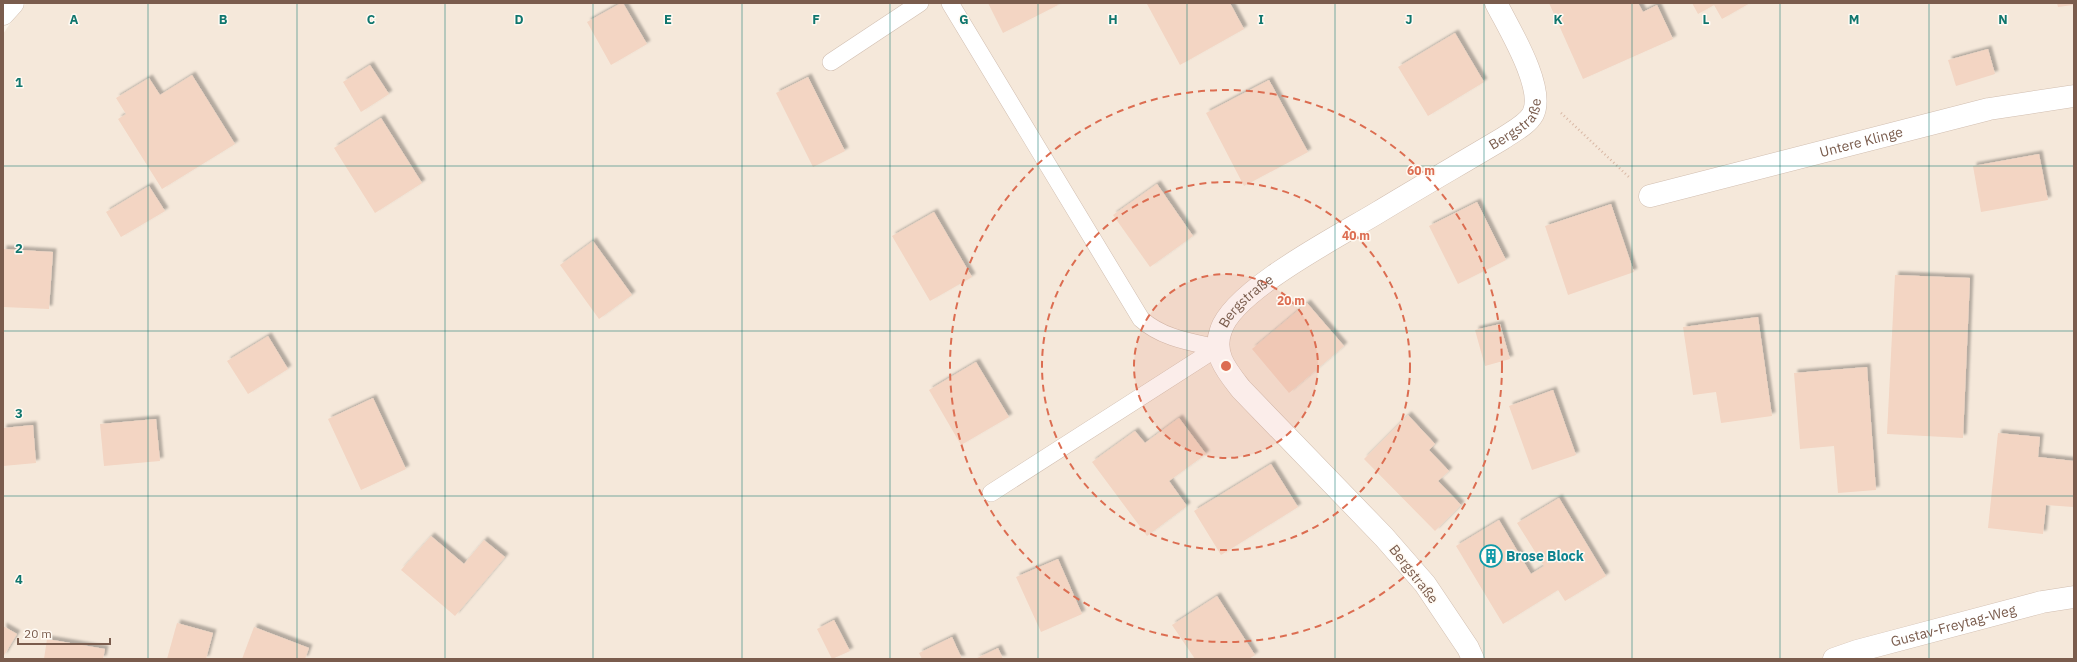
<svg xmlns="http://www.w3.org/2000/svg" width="2077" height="662" font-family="'IBM Plex Sans',sans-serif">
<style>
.residential{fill:#f5e8da}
.building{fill:#f3d5c3;filter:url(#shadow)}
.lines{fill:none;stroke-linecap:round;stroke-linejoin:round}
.lane-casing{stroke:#d1beb0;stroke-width:18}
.street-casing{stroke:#d1beb0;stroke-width:23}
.path{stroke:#d9b8a5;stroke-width:2.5;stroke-dasharray:1 3;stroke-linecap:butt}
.lane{stroke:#fff;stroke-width:17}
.street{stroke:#fff;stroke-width:22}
.grid{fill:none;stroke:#0f766e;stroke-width:1;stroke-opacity:0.55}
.ring{fill:none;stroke:#dc6d51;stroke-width:2;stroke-dasharray:7 5}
.labels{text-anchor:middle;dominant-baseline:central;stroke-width:3;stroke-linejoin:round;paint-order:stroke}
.street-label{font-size:14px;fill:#7a5c4d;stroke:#fffaf3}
.culture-label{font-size:14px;font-weight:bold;fill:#0d838f;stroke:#fffaf3;text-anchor:start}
.grid-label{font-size:13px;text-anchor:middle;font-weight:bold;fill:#0f766e;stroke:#fffaf3;stroke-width:3;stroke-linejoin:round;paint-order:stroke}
.centre{fill:#dc6d51;stroke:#fffaf3;stroke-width:2}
.ring-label{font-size:12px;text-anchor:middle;font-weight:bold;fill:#dc6d51;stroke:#fffaf3;stroke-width:3;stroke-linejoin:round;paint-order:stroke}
</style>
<defs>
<filter id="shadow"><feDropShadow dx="3.5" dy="-3.5" stdDeviation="1" flood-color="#0004"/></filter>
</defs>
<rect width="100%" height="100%" fill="#fdf6ec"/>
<path class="residential" d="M27,3H2074V659H3V34L20,9Z"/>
<g class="building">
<path d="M621,3H623L647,44L611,65L587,22Z"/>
<path d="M988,3H1057L1058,5L1003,33Z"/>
<path d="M1149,3H1230L1244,29L1180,65L1147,4Z"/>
<path d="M1549,3H1638L1643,12L1657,5L1673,39L1583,79Z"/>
<path d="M1692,3H1750L1722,19L1714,5L1698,14Z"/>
<path d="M2057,3H2074V9L2073,5L2058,7Z"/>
<path d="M1455,33L1484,82L1428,116L1398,67Z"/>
<path d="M1988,49L1995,74L1956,86L1948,60Z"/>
<path d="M370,65L389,94L361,112L343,82Z"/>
<path d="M192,75L235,144L162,189L118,119L126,114L116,98L149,78L160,95Z"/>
<path d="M808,77L845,151L813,167L776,93Z"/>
<path d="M1269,80L1308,152L1244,186L1206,113Z"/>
<path d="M381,118L422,183L375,213L334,148Z"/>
<path d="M2039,154L2048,200L1981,212L1973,166Z"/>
<path d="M1157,184L1193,236L1150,267L1113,215Z"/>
<path d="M149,186L165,211L121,237L106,212Z"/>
<path d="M1477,202L1506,260L1458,284L1429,226Z"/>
<path d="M1611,204L1634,272L1568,295L1545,226Z"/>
<path d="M934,212L972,277L930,301L892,236Z"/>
<path d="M593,241L632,295L599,319L560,265Z"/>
<path d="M3,249L53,252L49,309L3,307Z"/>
<path d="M1895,275L1970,278L1963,438L1887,434Z"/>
<path d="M1307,303L1344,346L1289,393L1252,349Z"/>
<path d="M1758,317L1772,416L1721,423L1716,392L1693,395L1683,327Z"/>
<path d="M1500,324L1510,359L1485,366L1475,330Z"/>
<path d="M268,336L288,369L248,394L227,361Z"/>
<path d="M976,362L1009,417L961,445L929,390Z"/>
<path d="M1867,367L1876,490L1838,493L1834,446L1800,449L1794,373Z"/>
<path d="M1553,390L1576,455L1532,470L1509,406Z"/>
<path d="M373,398L406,469L361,490L328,419Z"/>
<path d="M1408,415L1435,444L1429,450L1449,471L1438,481L1461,505L1435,531L1364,459Z"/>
<path d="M1179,418L1206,454L1169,481L1187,506L1147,536L1092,462L1135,431L1145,443Z"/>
<path d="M156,419L160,461L104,466L100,424Z"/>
<path d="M33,425L36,463L3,466V428Z"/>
<path d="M1998,433L2040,437L2038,457L2074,461L2073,507L2046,505L2043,534L1988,528Z"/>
<path d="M1271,464L1298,507L1221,555L1194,511Z"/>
<path d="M1559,498L1606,576L1565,601L1558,590L1503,624L1456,546L1499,520L1531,574L1544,566L1517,523Z"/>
<path d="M431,536L464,564L484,540L505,557L455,616L401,570Z"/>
<path d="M1058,559L1082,614L1041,632L1016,577Z"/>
<path d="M1217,596L1255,655L1249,659H1195L1172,625Z"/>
<path d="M834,620L850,651L832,659L817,629Z"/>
<path d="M177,623L213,633L206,659H167Z"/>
<path d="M3,626L17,634L3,657Z"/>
<path d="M254,627L309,648L305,659H242Z"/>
<path d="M952,637L962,659H922L919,653Z"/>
<path d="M47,639L105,649L103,659H44Z"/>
<path d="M998,648L1003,659H975Z"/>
</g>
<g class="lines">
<g class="lane-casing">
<g id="lane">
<path d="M950,3L1141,319C1162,338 1190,342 1217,348"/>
<path d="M831,62L920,3"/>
<path d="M991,493L1217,348"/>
</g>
</g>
<g class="street-casing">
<g id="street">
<path d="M3,14L13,3"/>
<path id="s1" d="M1650,196L1989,109L2074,96"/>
<path id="s2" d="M1473,659L1468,648L1425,584L1384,537L1241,389C1227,371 1212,354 1221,330C1234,290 1339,236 1377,213C1418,188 1460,164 1502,139C1512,132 1527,125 1533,114C1546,88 1508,27 1496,3"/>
<path id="s3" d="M1834,659L1857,651L2042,602L2074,597"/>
</g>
</g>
<path class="path" d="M1561,113L1630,178"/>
<use href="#lane" class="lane"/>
<use href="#street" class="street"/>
</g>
<path class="grid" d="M148,3V659M297,3V659M445,3V659M593,3V659M742,3V659M890,3V659M1038,3V659M1187,3V659M1335,3V659M1484,3V659M1632,3V659M1780,3V659M1929,3V659M3,166H2074M3,331H2074M3,496H2074"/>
<circle cx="1226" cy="366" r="92" fill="#dc6d51" fill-opacity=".12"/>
<g class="ring">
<circle cx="1226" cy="366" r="92"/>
<circle cx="1226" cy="366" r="184"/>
<circle cx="1226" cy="366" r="276"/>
</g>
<defs>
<g id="building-ring" transform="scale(1.15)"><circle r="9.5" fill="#fffaf3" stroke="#0f9aa8" stroke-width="1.5"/><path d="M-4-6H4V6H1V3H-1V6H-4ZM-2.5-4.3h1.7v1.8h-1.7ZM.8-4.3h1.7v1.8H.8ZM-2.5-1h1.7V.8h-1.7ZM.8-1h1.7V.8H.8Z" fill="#0f9aa8"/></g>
</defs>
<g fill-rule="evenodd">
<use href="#building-ring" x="1491" y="556"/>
</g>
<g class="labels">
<g class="street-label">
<text stroke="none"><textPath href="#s2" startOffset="787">Bergstraße</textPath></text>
<text stroke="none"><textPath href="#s1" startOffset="218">Untere Klinge</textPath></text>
<text stroke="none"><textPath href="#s2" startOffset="462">Bergstraße</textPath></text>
<text transform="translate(1414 574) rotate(52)">Bergstraße</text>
<text stroke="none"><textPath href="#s3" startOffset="124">Gustav-Freytag-Weg</textPath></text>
</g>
<g class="culture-label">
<text x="1506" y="556">Brose Block</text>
</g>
</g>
<g class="grid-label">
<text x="74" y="24">A</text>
<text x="223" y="24">B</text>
<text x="371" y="24">C</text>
<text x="519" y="24">D</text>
<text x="668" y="24">E</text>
<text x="816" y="24">F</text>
<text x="964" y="24">G</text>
<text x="1113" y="24">H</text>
<text x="1261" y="24">I</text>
<text x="1409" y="24">J</text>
<text x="1558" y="24">K</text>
<text x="1706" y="24">L</text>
<text x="1854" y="24">M</text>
<text x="2003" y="24">N</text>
<text x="19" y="87">1</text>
<text x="19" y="253">2</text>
<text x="19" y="418">3</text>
<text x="19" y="584">4</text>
</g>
<circle cx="1226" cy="366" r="6" class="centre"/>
<g class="ring-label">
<text x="1421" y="175">60 m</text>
<text x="1356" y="240">40 m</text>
<text x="1291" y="305">20 m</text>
</g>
<rect width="2077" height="662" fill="none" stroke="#7a5c4d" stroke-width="8"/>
<path d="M18 638v6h92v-6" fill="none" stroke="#7a5c4d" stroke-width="2"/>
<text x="24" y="638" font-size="12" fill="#7a5c4d" stroke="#fffaf3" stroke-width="3" paint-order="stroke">20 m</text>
</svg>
